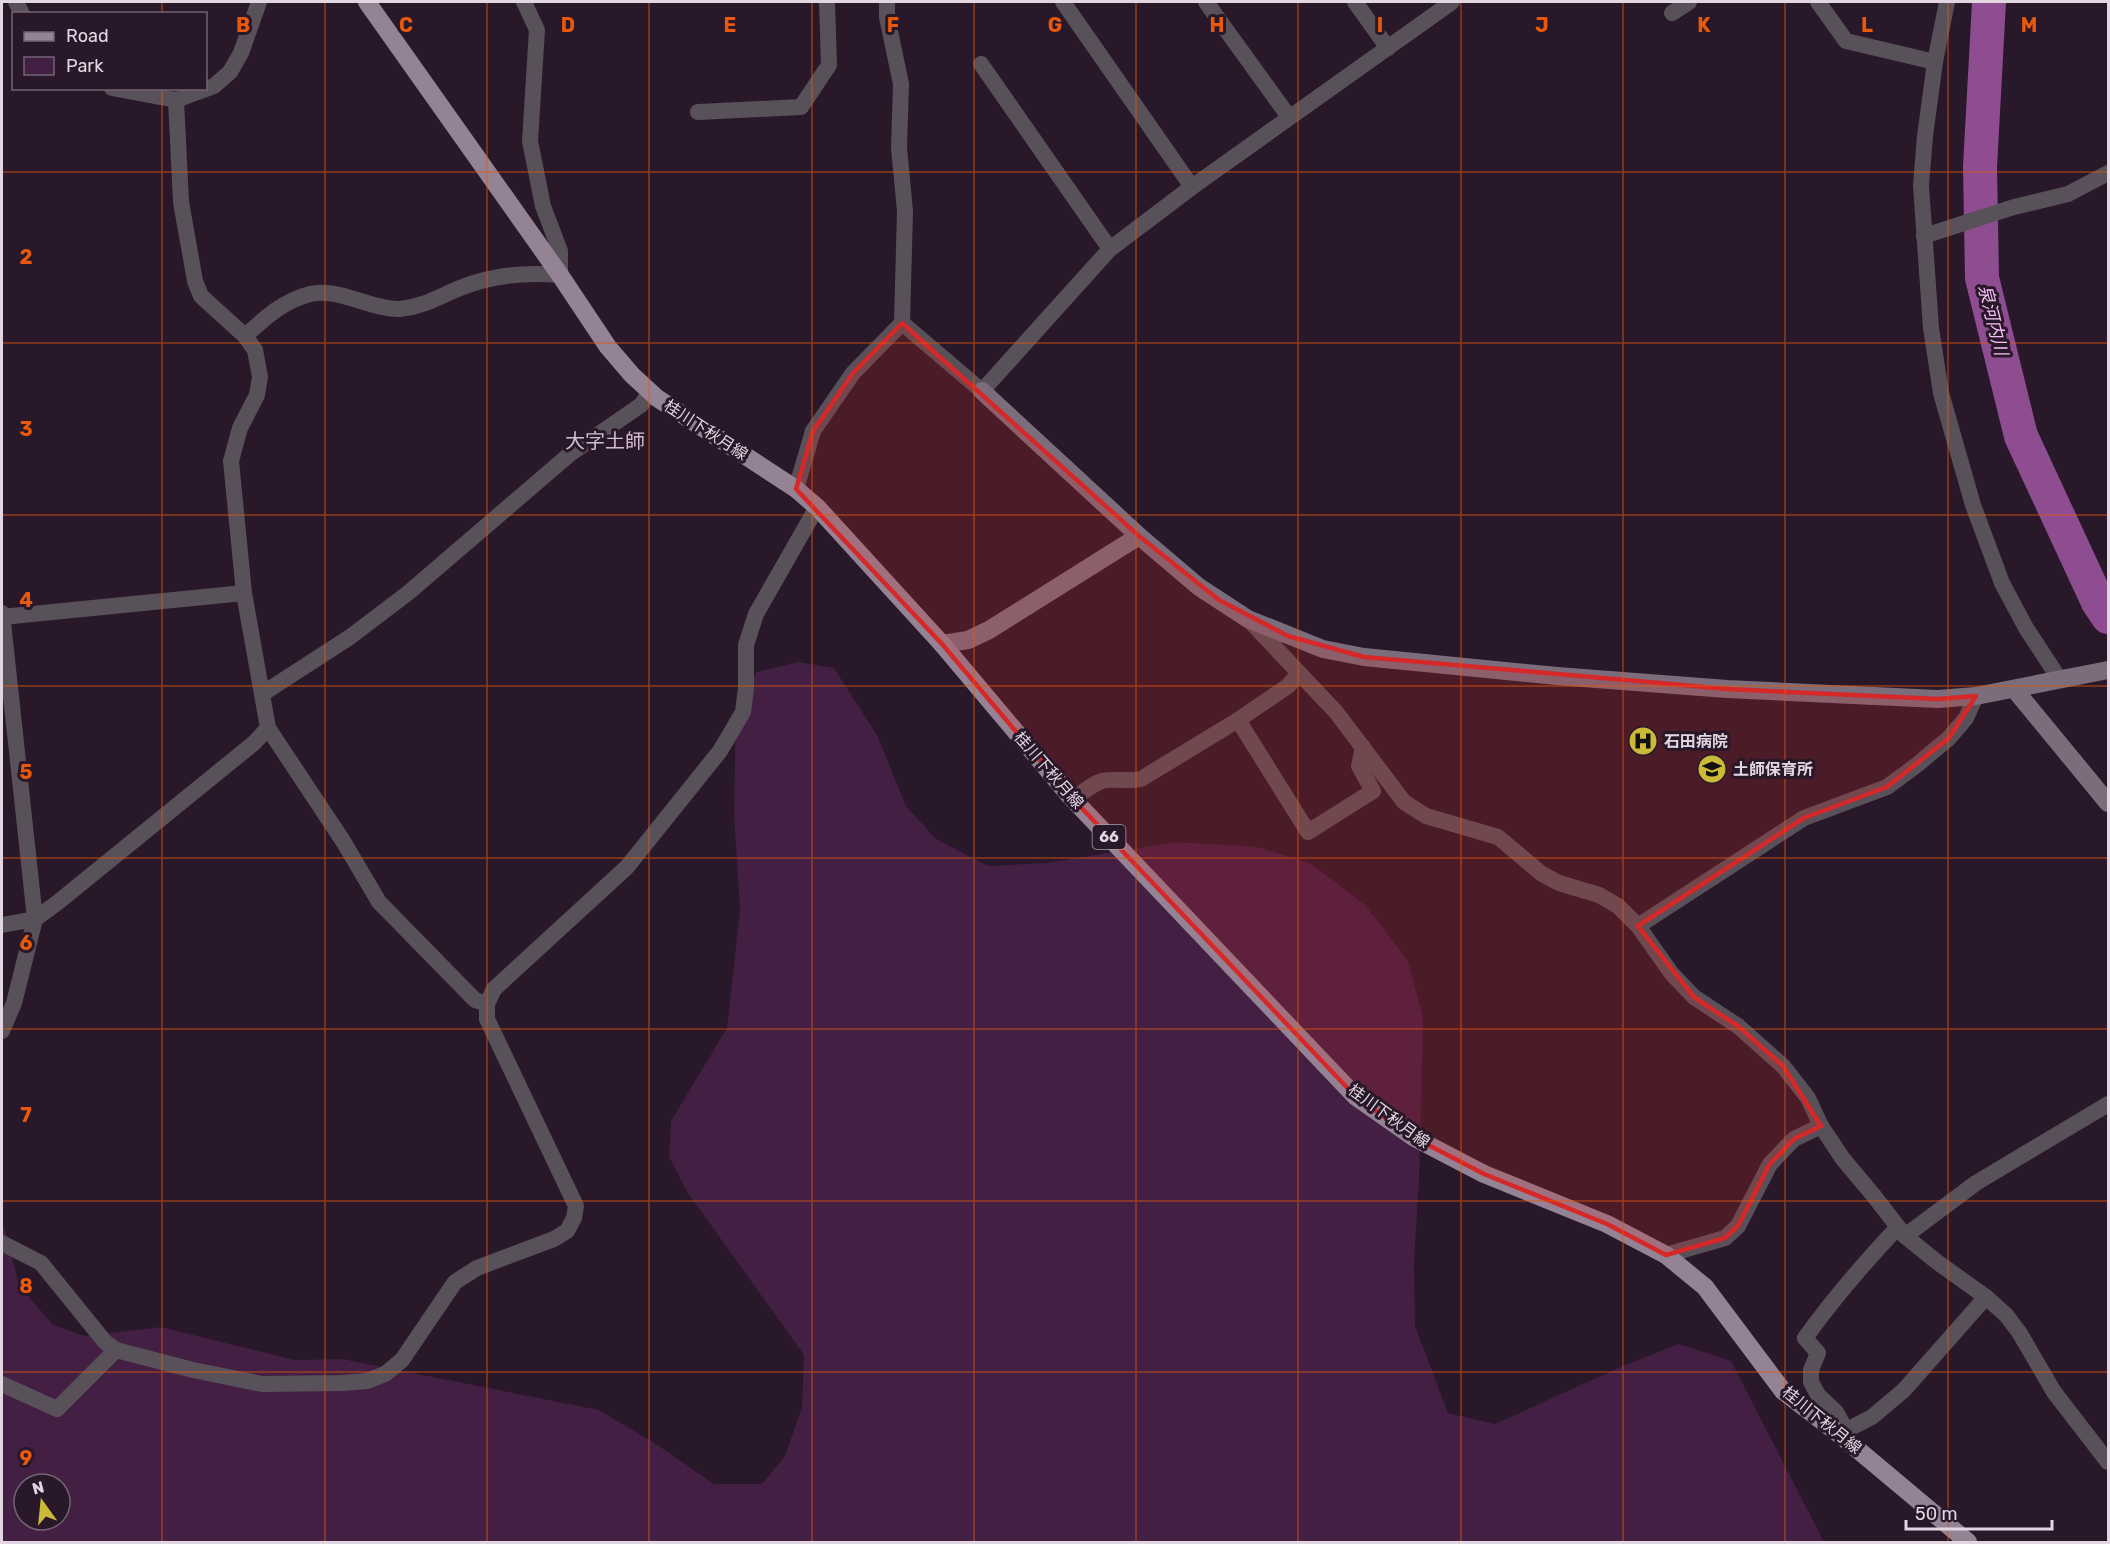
<svg xmlns="http://www.w3.org/2000/svg" width="2110" height="1544" font-family="Rubik,'Noto Sans JP',sans-serif">
<style>
.green{fill:#421f43;fill-rule:evenodd}
.lines{fill:none;stroke-linecap:round;stroke-linejoin:round}
.river{stroke:#8d4d90;stroke-width:34}
.street{stroke:#595159;stroke-width:16}
.secondary{stroke:#7b6d7b;stroke-width:18}
.primary{stroke:#948295;stroke-width:18}
.marked{fill:#d62828;fill-opacity:0.2;stroke:#d62828;stroke-width:4.5;stroke-linejoin:round}
.grid{fill:none;stroke:#e8590c;stroke-width:1.5;stroke-opacity:0.55}
.labels{text-anchor:middle;dominant-baseline:central;stroke-width:6;stroke-linejoin:round;paint-order:stroke}
.shield{fill:#281829;stroke:#aa9daa;stroke-width:1.5}
.shield-label{font-size:15px;font-weight:bold;fill:#e2d6e2}
.street-label{font-size:16px;fill:#e2d6e2;stroke:#281829}
.poi-label{font-size:16px;font-weight:bold;fill:#e2d6e2;stroke:#281829;text-anchor:start}
.water-label{font-size:18px;font-style:italic;fill:#f4bff5;stroke:#281829}
.quarter-label{font-size:20px;fill:#d3bdd3;stroke:#281829}
.grid-label{font-size:20px;text-anchor:middle;font-weight:bold;fill:#e8590c;stroke:#281829;stroke-width:6;stroke-linejoin:round;paint-order:stroke}
</style>
<rect width="100%" height="100%" fill="#281829"/>
<path class="green" d="M799,662L834,668L877,735L906,806L936,839L988,866L1046,863L1175,842L1257,847L1310,863L1365,905L1408,961L1423,1017L1419,1181L1414,1263L1415,1326L1448,1413L1495,1424L1625,1365L1679,1344L1731,1361L1824,1542H2V1227L5,1229L19,1285L53,1325L85,1336L161,1327L294,1360L342,1359L599,1410L656,1444L714,1484H762L785,1456L802,1407L804,1355L688,1193L669,1157L671,1121L727,1028L740,909L734,815L736,707L757,672ZM24,1484H60V1520H24Z"/>
<g class="lines">
<path class="river" d="M1989,2L1980,167L1982,278L2021,436L2098,602L2108,617"/>
<g class="street">
<path d="M16,2L22,14"/>
<path d="M1063,2L1192,187"/>
<path d="M1206,2L1289,117"/>
<path d="M1355,2L1388,48"/>
<path d="M1818,2L1846,41L1935,62"/>
<path d="M1947,2L1935,62L1925,136L1921,186L1931,328L1941,393L1973,505L2002,583L2026,628L2060,680"/>
<path d="M1672,13L1689,2"/>
<path d="M981,64L1110,249"/>
<path d="M112,88L176,100L214,86L230,72L241,53L259,2"/>
<path d="M176,100L181,202L195,281L201,296L245,336L255,350L260,377L257,395L240,428L231,461L244,593L268,728L343,841L379,902L475,1000L487,1004"/>
<path d="M698,112L801,107L829,65L827,2"/>
<path d="M1924,236L2014,207L2068,194L2108,173"/>
<path d="M902,323L982,391L1110,249L1192,187L1452,2"/>
<path d="M245,336C265,318 283,301 310,294C337,287 372,310 400,309C423,307 440,296 460,288C492,275 527,272 560,275V251L543,206L530,141L537,30L524,2"/>
<path d="M796,489L813,431L853,373L902,323L905,211L899,148L901,84L887,17V2"/>
<path d="M2,613L35,919L14,1003L2,1031"/>
<path d="M2,617L244,593"/>
<path d="M1248,619L1336,712L1404,802L1426,816L1498,837L1542,874L1559,883L1599,895L1618,906L1638,926L1672,974L1694,997L1738,1026L1783,1066L1808,1098L1821,1126L1843,1159L1874,1196L1905,1236L1937,1262L1986,1297L2006,1315L2019,1332L2054,1392L2108,1462"/>
<path d="M1299,673L1288,686L1238,720L1308,832L1373,791L1359,766L1363,747"/>
<path d="M262,694L350,637L408,593L570,454L641,405L650,392"/>
<path d="M1073,799C1082,793 1092,784 1102,781C1114,778 1128,782 1141,779L1238,720"/>
<path d="M2,925L35,919L57,903L254,743L268,728"/>
<path d="M1638,926L1804,818L1887,787L1918,764L1949,738L1966,718L1976,696"/>
<path d="M1905,1236L1976,1183L2108,1104"/>
<path d="M2,1243L41,1263L105,1342L116,1350L193,1370L262,1384L342,1383L367,1381L385,1374L402,1360L455,1282L477,1268L554,1239L567,1231L574,1218L576,1206L487,1019V1004L494,989L627,867L720,751L743,712L746,688V645L756,614L817,507"/>
<path d="M1666,1255L1725,1238L1738,1226L1770,1164L1794,1139L1821,1126"/>
<path d="M2,1384L57,1409L116,1350"/>
<path d="M1846,1430L1836,1412L1818,1395L1811,1382V1370L1818,1353L1805,1338C1833,1299 1865,1262 1898,1227"/>
<path d="M1839,1434L1872,1417L1904,1390L1986,1297"/>
</g>
<g class="secondary">
<path d="M982,391L1139,536L1199,587L1248,619L1323,649L1364,657L1557,676L1727,689L1938,699L1976,696L2108,670"/>
<path d="M942,644L968,640L989,630L1139,536"/>
<path d="M2015,690L2108,803"/>
</g>
<path class="primary" d="M367,2L560,275L608,347L632,375L657,398L796,489L817,507L942,644L1069,795L1356,1097L1413,1137L1484,1174L1607,1224L1666,1255L1705,1287L1783,1391L1839,1434L1968,1542"/>
</g>
<path class="marked" d="M902,323L1139,536L1219,600L1288,636L1364,657L1727,689L1938,699L1976,696L1949,738L1887,787L1804,818L1638,926L1694,997L1738,1026L1783,1066L1821,1126L1794,1139L1770,1164L1738,1226L1725,1238L1666,1255L1607,1224L1484,1174L1413,1137L1356,1097L1073,799L942,644L796,489L813,431L853,373Z"/>
<path class="grid" d="M162,2V14M325,2V1542M487,2V1542M649,2V1542M812,2V1542M974,2V1542M1136,2V1542M1298,2V1542M1461,2V1542M1623,2V1542M1785,2V1542M1948,2V1542M162,88V1542M2,172H2108M2,343H2108M2,515H2108M2,686H2108M2,858H2108M2,1029H2108M2,1201H2108M2,1372H2108"/>
<defs>
<g id="hospital-disc" transform="scale(1.5)"><circle r="9.5" fill="#ccb938" stroke="#281829"/><path d="M-5-5h3v3.5h4V-5h3V5h-3V1.5h-4V5h-3Z" fill="#111"/></g>
<g id="school-disc" transform="scale(1.5)"><circle r="9.5" fill="#ccb938" stroke="#281829"/><path d="M0-5L7-2L0 1L-7-2ZM-4 1L0 2.5L4 1V4Q0 6-4 4Z" fill="#111"/></g>
</defs>
<g fill-rule="evenodd">
<use href="#hospital-disc" x="1643" y="741"/>
<use href="#school-disc" x="1712" y="769"/>
</g>
<g class="labels">
<rect class="shield" x="1092.5" y="825" width="33" height="24" rx="4.5"/>
<g class="shield-label">
<text x="1109" y="837">66</text>
</g>
<g class="street-label">
<text transform="translate(706 430) rotate(33)">桂川下秋月線</text>
<text transform="translate(1049 770) rotate(49)">桂川下秋月線</text>
<text transform="translate(1389 1116) rotate(36)">桂川下秋月線</text>
<text transform="translate(1822 1420) rotate(39)">桂川下秋月線</text>
</g>
<g class="poi-label">
<text x="1664" y="741">石田病院</text>
<text x="1733" y="769">土師保育所</text>
</g>
<g class="water-label">
<text transform="translate(1993 320) rotate(76)">泉河内川</text>
</g>
<g class="quarter-label">
<text x="605" y="441">大字土師</text>
</g>
</g>
<g class="grid-label">
<text x="243" y="32">B</text>
<text x="406" y="32">C</text>
<text x="568" y="32">D</text>
<text x="730" y="32">E</text>
<text x="893" y="32">F</text>
<text x="1055" y="32">G</text>
<text x="1217" y="32">H</text>
<text x="1380" y="32">I</text>
<text x="1542" y="32">J</text>
<text x="1704" y="32">K</text>
<text x="1867" y="32">L</text>
<text x="2029" y="32">M</text>
<text x="26" y="264">2</text>
<text x="26" y="436">3</text>
<text x="26" y="607">4</text>
<text x="26" y="779">5</text>
<text x="26" y="950">6</text>
<text x="26" y="1122">7</text>
<text x="26" y="1293">8</text>
<text x="26" y="1465">9</text>
</g>
<rect width="2110" height="1544" fill="none" stroke="#e2d6e2" stroke-width="6"/>
<rect x="12" y="12" width="195" height="78" fill="#281829" stroke="#726473" stroke-width="1.5"/>
<rect x="24" y="32" width="30" height="9" fill="#948295" stroke="#726473" stroke-width="1.5"/>
<text x="66" y="42" font-size="18" fill="#e2d6e2">Road</text>
<rect x="24" y="57" width="30" height="18" fill="#421f43" stroke="#726473" stroke-width="1.5"/>
<text x="66" y="72" font-size="18" fill="#e2d6e2">Park</text>
<g transform="translate(42 1502) rotate(345)"><circle r="28" fill="#281829" stroke="#726473" stroke-width="1.5"/>
<path d="M0-4.5L10 22L0 15L-10 22Z" fill="#ccb938"/>
<text y="-9" font-size="16" font-weight="bold" text-anchor="middle" fill="#e2d6e2">N</text>
</g>
<path d="M1906 1520v9h146v-9" fill="none" stroke="#e2d6e2" stroke-width="3"/>
<text x="1915" y="1520" font-size="18" fill="#e2d6e2" stroke="#281829" stroke-width="4.5" paint-order="stroke">50 m</text>
</svg>
